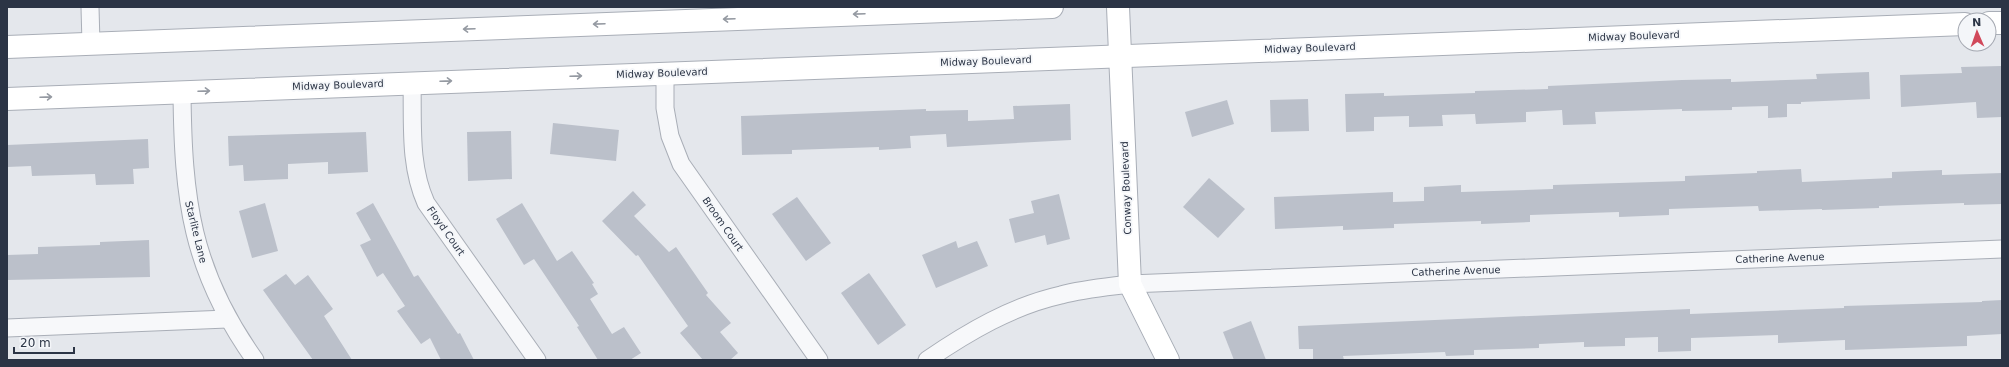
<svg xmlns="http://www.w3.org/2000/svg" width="2009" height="367" font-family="'DejaVu Sans',sans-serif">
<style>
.building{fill:#bbc0ca}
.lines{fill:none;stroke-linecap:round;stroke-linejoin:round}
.street-casing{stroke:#a9aeb7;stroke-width:19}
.secondary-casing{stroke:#a9aeb7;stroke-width:24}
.street{stroke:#f7f8fa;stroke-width:17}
.secondary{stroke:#fff;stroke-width:22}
.oneway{stroke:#959aa2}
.labels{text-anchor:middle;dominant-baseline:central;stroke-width:3.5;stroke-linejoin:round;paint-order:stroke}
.street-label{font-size:10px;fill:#2b3445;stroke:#f4f6f9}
</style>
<rect width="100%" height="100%" fill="#e4e7ec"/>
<g class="building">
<path d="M2001,66L2002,117L1977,118L1976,102L1901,107L1900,75L1962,73L1961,67Z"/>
<path d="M1869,72L1870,99L1801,102V104H1787V117L1768,118V106L1732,107V110L1682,111V109L1595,112L1596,124L1563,125L1562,110L1526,112V122L1476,124L1475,114L1442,115L1443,126L1409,127V116L1374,117V131L1346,132L1345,94L1384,93V96L1475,93V91L1548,89V86L1682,80L1731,79V82L1817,79L1816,74Z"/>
<path d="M1308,99L1309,131L1271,132L1270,100Z"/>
<path d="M1227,100L1234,124L1192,137L1185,112Z"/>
<path d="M1070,104L1071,140L947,147L946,134L910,136L911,148L879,150V147L792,150V154L742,155L741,116L926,109V111L968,110V121L1014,119L1013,106Z"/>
<path d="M553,123L619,130L616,161L550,154Z"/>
<path d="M511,131L512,179L468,181L467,132Z"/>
<path d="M366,132L368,172L328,174V162L288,164V179L244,181L243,165L229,166L228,136Z"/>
<path d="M148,139L149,168L133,169L134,184L96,185L95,174L32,176L31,166L7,167V145Z"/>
<path d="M1801,169L1802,182L1892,178V172L1942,170V175L2002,173V204L1964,205V203L1879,206V208L1822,210V209L1759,211L1758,206L1669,209V215L1619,217V212L1530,215V222L1481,224V221L1394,224V228L1343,230V226L1275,229L1274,197L1393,192V202L1424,201V187L1461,185V192L1553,189V185L1685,181V176L1757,173V171Z"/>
<path d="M1209,178L1245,209L1218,238L1183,207Z"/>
<path d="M633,191L646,205L634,216L669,252L676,247L708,293L706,295L731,323L720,332L738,353L730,360H703L680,333L688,326L638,255L636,256L602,221Z"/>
<path d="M1059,194L1070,239L1047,245L1045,235L1015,243L1009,219L1034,213L1031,201Z"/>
<path d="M797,197L831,243L806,261L772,214Z"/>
<path d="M265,203L278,251L252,258L239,211Z"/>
<path d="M373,203L414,277L418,275L458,334L460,333L474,360H441L430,338L421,344L397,311L405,306L383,273L377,277L360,245L371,240L356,213Z"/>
<path d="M522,203L557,261L572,251L594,283L592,284L598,294L590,299L612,334L624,327L641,353L630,360H598L577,327L579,326L534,259L524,265L496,219Z"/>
<path d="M149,240L150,277L7,280V255L38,254V247L100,245V242Z"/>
<path d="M956,241L958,248L977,241L988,266L936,288L922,255Z"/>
<path d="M869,273L906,325L878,345L841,293Z"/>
<path d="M286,274L295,285L308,275L333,309L324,316L352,360H313L263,290Z"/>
<path d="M2002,300V334L1967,336V346L1845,350V340L1778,343V335L1691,338V351L1658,352V337L1625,338V346L1584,347V342L1539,344V348L1474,350V355L1446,356L1445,352L1343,356L1344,360H1313V349H1299L1298,326L1690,309V314L1844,308V306L1982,302V301Z"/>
<path d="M1251,321L1266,360H1234L1223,332Z"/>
</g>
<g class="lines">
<g class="street-casing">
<g id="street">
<path d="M90,7L91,44"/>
<path d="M665,73V108L670,136L681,164L819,360"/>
<path d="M412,83C413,124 409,165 426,203L537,360"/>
<path d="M182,92C183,199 191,270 255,360"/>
<path d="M7,328L227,319"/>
<path d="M927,360C968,332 1012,306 1061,295C1083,289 1107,287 1130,284L2002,249"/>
</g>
</g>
<g class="secondary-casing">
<g id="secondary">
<path d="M1118,7L1130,284L1168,360"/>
<path d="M1989,23H2002"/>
<path d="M7,47L1052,7"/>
<path d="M7,99L1965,24"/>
</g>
</g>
<use href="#street" class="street"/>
<use href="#secondary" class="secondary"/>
</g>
<defs><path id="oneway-shaft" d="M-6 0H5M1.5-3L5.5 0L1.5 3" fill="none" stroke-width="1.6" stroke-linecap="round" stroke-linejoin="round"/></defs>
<g class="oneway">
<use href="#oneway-shaft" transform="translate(859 14) rotate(178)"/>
<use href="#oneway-shaft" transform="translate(729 19) rotate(178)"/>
<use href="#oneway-shaft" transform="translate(599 24) rotate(178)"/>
<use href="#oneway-shaft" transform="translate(469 29) rotate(178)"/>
<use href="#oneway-shaft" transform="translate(576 76) rotate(-2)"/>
<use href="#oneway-shaft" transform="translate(446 81) rotate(-2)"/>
<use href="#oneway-shaft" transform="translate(204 91) rotate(-2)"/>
<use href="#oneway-shaft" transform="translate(46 97) rotate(-2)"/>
</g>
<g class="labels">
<g class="street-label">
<text transform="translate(1634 36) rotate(-2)">Midway Boulevard</text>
<text transform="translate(1310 48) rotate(-2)">Midway Boulevard</text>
<text transform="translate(986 61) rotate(-2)">Midway Boulevard</text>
<text transform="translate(662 73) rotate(-2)">Midway Boulevard</text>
<text transform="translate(338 85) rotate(-2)">Midway Boulevard</text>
<text transform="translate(1126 188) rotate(-92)">Conway Boulevard</text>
<text transform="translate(723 224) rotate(55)">Broom Court</text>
<text transform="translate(446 231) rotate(55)">Floyd Court</text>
<text transform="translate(196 232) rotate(76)">Starlite Lane</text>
<text transform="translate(1780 258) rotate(-2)">Catherine Avenue</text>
<text transform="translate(1456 271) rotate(-2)">Catherine Avenue</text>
</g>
</g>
<rect width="2009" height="367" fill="none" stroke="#2b3445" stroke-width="16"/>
<g transform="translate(1977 32) rotate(358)"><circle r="19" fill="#f4f6f9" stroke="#a4a8b1"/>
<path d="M0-3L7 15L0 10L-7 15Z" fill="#d1495b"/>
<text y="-6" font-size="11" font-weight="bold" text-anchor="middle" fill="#2b3445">N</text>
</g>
<path d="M14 347v6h60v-6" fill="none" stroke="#2b3445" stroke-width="2"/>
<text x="20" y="347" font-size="12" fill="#2b3445" stroke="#f4f6f9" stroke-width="3" paint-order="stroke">20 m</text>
</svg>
